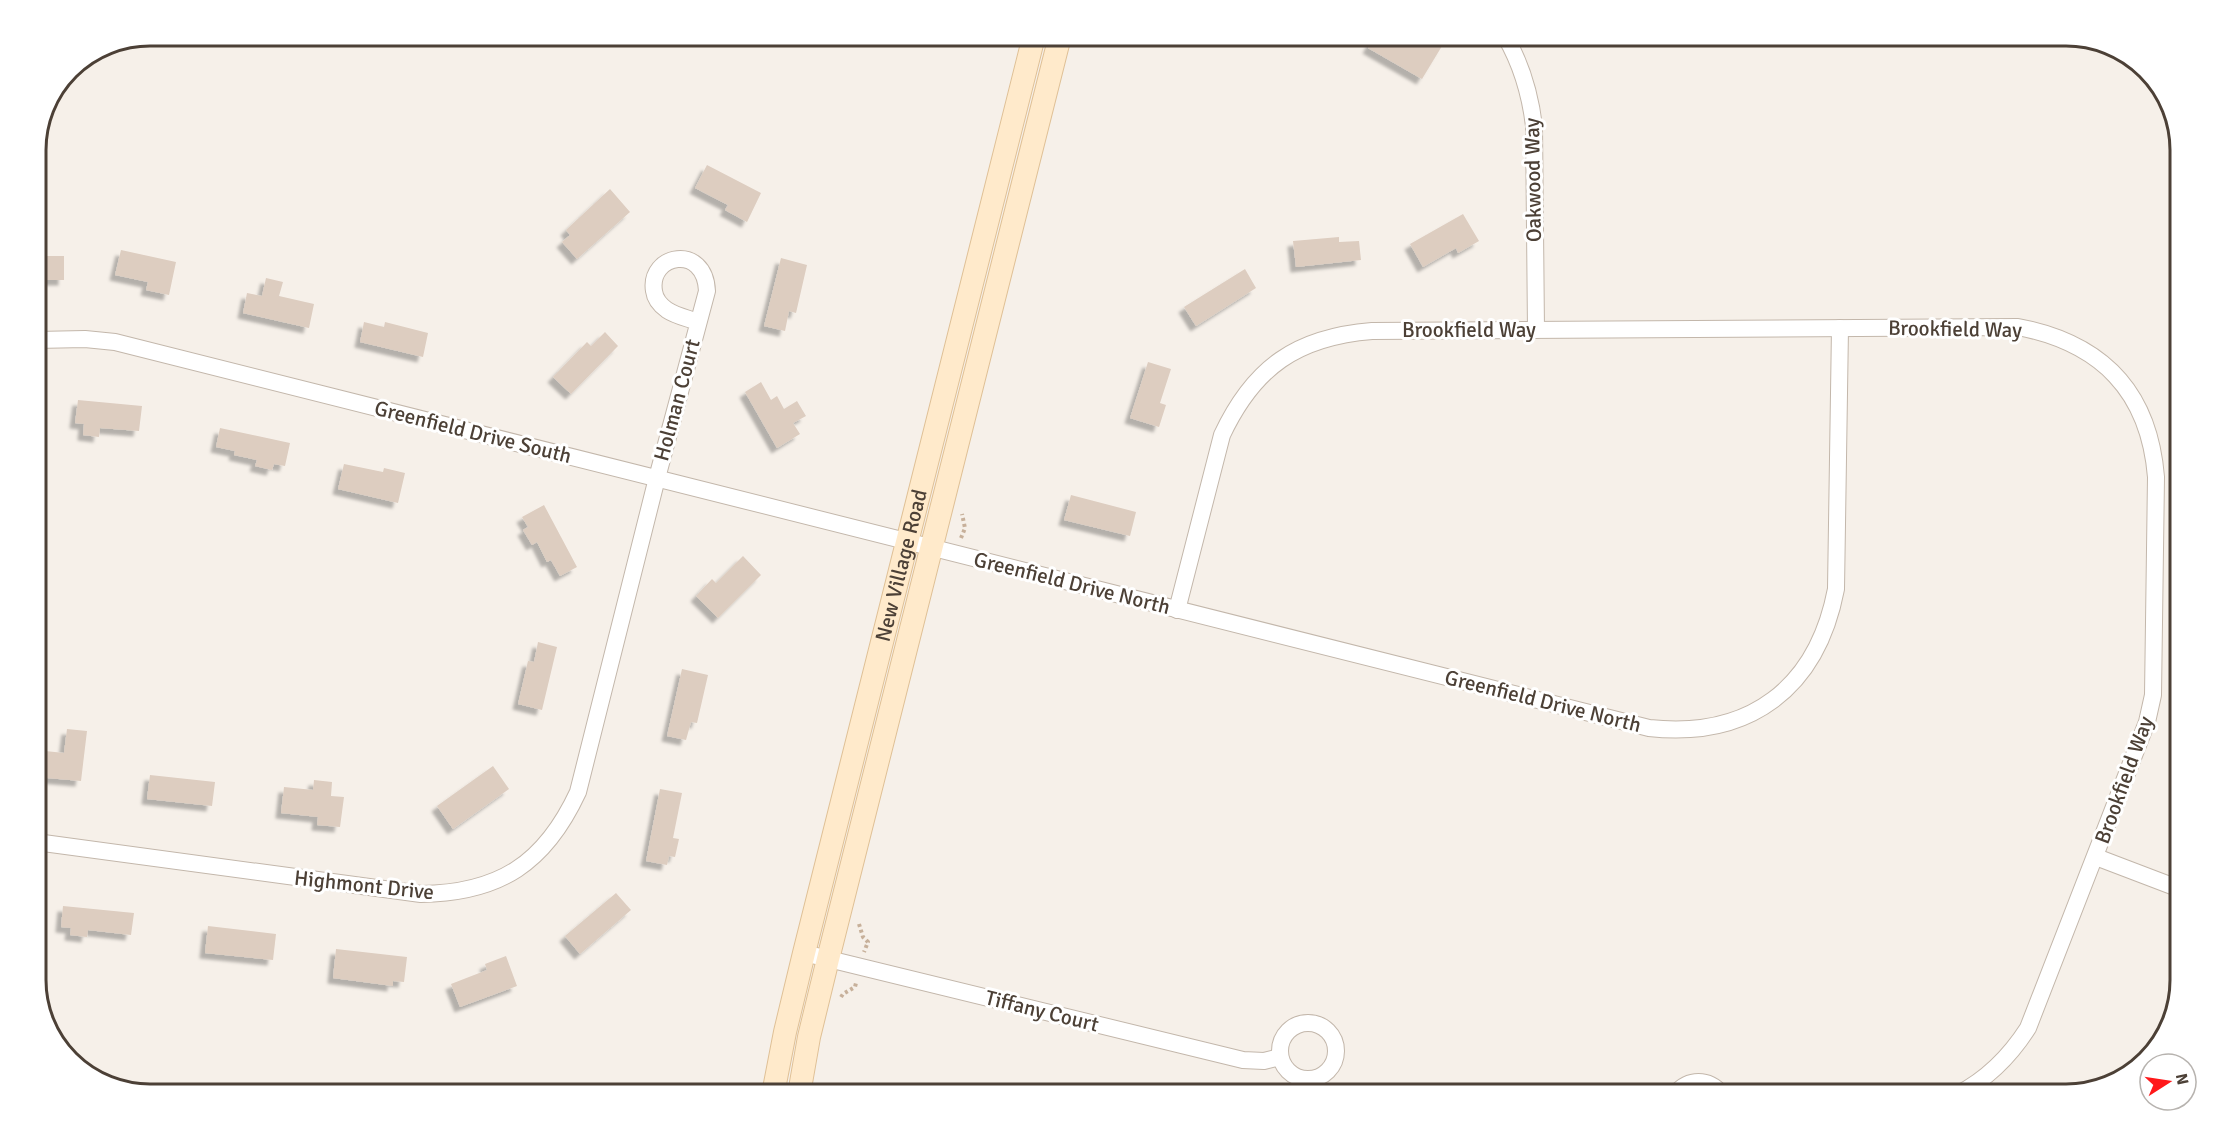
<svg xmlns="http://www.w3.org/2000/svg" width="2216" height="1130" font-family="Signika,sans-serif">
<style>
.building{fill:#ddcdc0;filter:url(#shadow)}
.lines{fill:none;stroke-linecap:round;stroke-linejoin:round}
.street-casing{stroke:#c3b7ab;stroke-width:18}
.secondary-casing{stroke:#dfc096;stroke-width:24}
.path{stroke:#c7b09a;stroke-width:4;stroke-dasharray:3 3;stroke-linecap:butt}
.street{stroke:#fff;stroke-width:16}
.secondary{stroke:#ffeacb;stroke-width:22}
.labels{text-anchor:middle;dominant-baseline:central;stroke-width:6;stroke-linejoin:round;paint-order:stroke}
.street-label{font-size:21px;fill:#4c4036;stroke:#fff}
.rim{fill:none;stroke:#4c4036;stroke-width:3}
</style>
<defs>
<filter id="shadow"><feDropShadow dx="-5.5" dy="5.5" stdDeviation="1.5" flood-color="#0004"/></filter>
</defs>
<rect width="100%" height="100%" fill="#f6f0e9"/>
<g class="building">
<path d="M1375,36H1426L1442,46L1422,79L1368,48Z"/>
<path d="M707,165L761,193L747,222L725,210L728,205L695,188Z"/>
<path d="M610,189L630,212L577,259L562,242L570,235L566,230Z"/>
<path d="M1463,214L1479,241L1458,253L1456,248L1423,267L1410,244Z"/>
<path d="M1339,237V242L1359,241L1361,260L1296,267L1293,241Z"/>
<path d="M121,250L176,262L169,295L146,290L148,282L115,275Z"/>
<rect x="36" y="256" width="28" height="24"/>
<path d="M781,258L807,265L796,313L789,311L785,331L764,326Z"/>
<path d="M1245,269L1256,288L1196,326L1184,307Z"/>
<path d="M266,278L283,282L279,296L314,304L309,328L243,313L247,293L262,296Z"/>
<path d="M364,322L384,327L385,322L428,333L423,357L360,342Z"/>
<path d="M605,332L618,346L571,394L553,377L587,342L591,346Z"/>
<path d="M1148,362L1171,369L1160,403L1166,405L1159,427L1130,418Z"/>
<path d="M761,382L771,400L777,396L784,409L797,401L806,416L793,423L800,434L777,448L745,392Z"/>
<path d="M78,400L142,406L139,431L100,428L99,437L83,435L84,424L75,423Z"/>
<path d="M220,428L290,443L285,466L274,464L272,470L255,466L257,460L234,455L235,451L216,447Z"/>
<path d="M344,464L383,472L384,468L405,473L398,503L338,489Z"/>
<path d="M1071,495L1136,512L1130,536L1064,520Z"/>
<path d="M544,505L577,567L560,576L551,560L547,562L537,542L532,545L523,530L528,527L522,517Z"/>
<path d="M743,556L761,575L718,618L696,596L712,579L716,583Z"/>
<path d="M538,642L557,647L542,710L518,704L528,661L534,662Z"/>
<path d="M682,669L708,675L697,723L691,722L686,740L667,736Z"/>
<path d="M67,729L87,731L81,781L36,777V750L64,753Z"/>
<path d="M493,766L509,789L453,829L437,806Z"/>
<path d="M150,775L215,782L212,806L147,799Z"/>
<path d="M314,780L332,782L331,796L344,797L340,827L317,825L318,817L281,813L284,787L313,790Z"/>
<path d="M660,789L682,793L673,838L679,839L675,857L669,856L667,865L646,861Z"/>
<path d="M616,893L631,910L580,954L565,936Z"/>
<path d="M63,906L134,913L131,935L88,930L87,937L70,935L71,928L61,927Z"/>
<path d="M208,926L276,934L273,960L205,953Z"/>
<path d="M336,949L407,957L404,982L393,981V986L333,978Z"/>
<path d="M506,956L517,986L460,1007L451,984L487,970L485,964Z"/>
</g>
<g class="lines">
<g class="street-casing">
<g id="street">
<path d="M1505,36C1522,65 1530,93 1534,126L1536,330"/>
<path d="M36,340L85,339L115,342L1649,728C1750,739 1817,688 1836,589L1840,328"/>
<path d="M1177,610L1222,435C1254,367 1297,337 1372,331L2018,327C2101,343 2149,391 2156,477L2153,695L2147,722L2028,1028C2010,1056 1989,1078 1958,1094"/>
<path d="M36,842L421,894C500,893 545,863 578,792L657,478L707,291C705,243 648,254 654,291C655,299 660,305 667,310C676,316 687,318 698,322"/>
<path d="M2096,857L2180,889"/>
<path d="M804,953L1243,1060L1264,1061L1280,1057"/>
<circle cx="1308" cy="1051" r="28"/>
<path d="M1675,1094C1689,1078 1708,1078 1722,1094"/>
<path d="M1743,1094H1761"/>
</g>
</g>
<g class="secondary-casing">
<g id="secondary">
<path id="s1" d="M773,1094L785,1032L804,953L1034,36"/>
<path d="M799,1094L809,1037L828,959L1060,36"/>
</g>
</g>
<g class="path">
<path d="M961,538L965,528L962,514"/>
<path d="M859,924L863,937L868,942L864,952"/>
<path d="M841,997L843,994L855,987L856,983"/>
</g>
<use href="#street" class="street"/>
<use href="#secondary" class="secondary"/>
</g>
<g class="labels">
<g class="street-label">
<text transform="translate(1533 180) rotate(-91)">Oakwood Way</text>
<text transform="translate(1955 329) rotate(1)">Brookfield Way</text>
<text x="1469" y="330">Brookfield Way</text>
<text transform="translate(677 400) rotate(-75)">Holman Court</text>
<text transform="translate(473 432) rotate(14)">Greenfield Drive South</text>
<text stroke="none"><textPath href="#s1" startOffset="544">New Village Road</textPath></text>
<text transform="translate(1072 583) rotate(14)">Greenfield Drive North</text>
<text transform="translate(1543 701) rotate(14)">Greenfield Drive North</text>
<text transform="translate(2124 780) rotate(-70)">Brookfield Way</text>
<text transform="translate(364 885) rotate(6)">Highmont Drive</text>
<text transform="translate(1042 1011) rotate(14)">Tiffany Court</text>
</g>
</g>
<path d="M0 0H2216V1130H0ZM150 46H2066A104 104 0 0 1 2170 150V980A104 104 0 0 1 2066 1084H150A104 104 0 0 1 46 980V150A104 104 0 0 1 150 46Z" fill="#fff" fill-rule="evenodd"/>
<path class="rim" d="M150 46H2066A104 104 0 0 1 2170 150V980A104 104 0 0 1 2066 1084H150A104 104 0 0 1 46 980V150A104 104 0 0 1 150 46Z"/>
<g transform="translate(2168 1082) rotate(78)"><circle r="28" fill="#ffffff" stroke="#b7b3af" stroke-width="1.5"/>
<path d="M0-4.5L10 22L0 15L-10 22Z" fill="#ff181a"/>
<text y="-9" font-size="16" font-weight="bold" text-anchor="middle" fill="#4c4036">N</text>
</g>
</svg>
